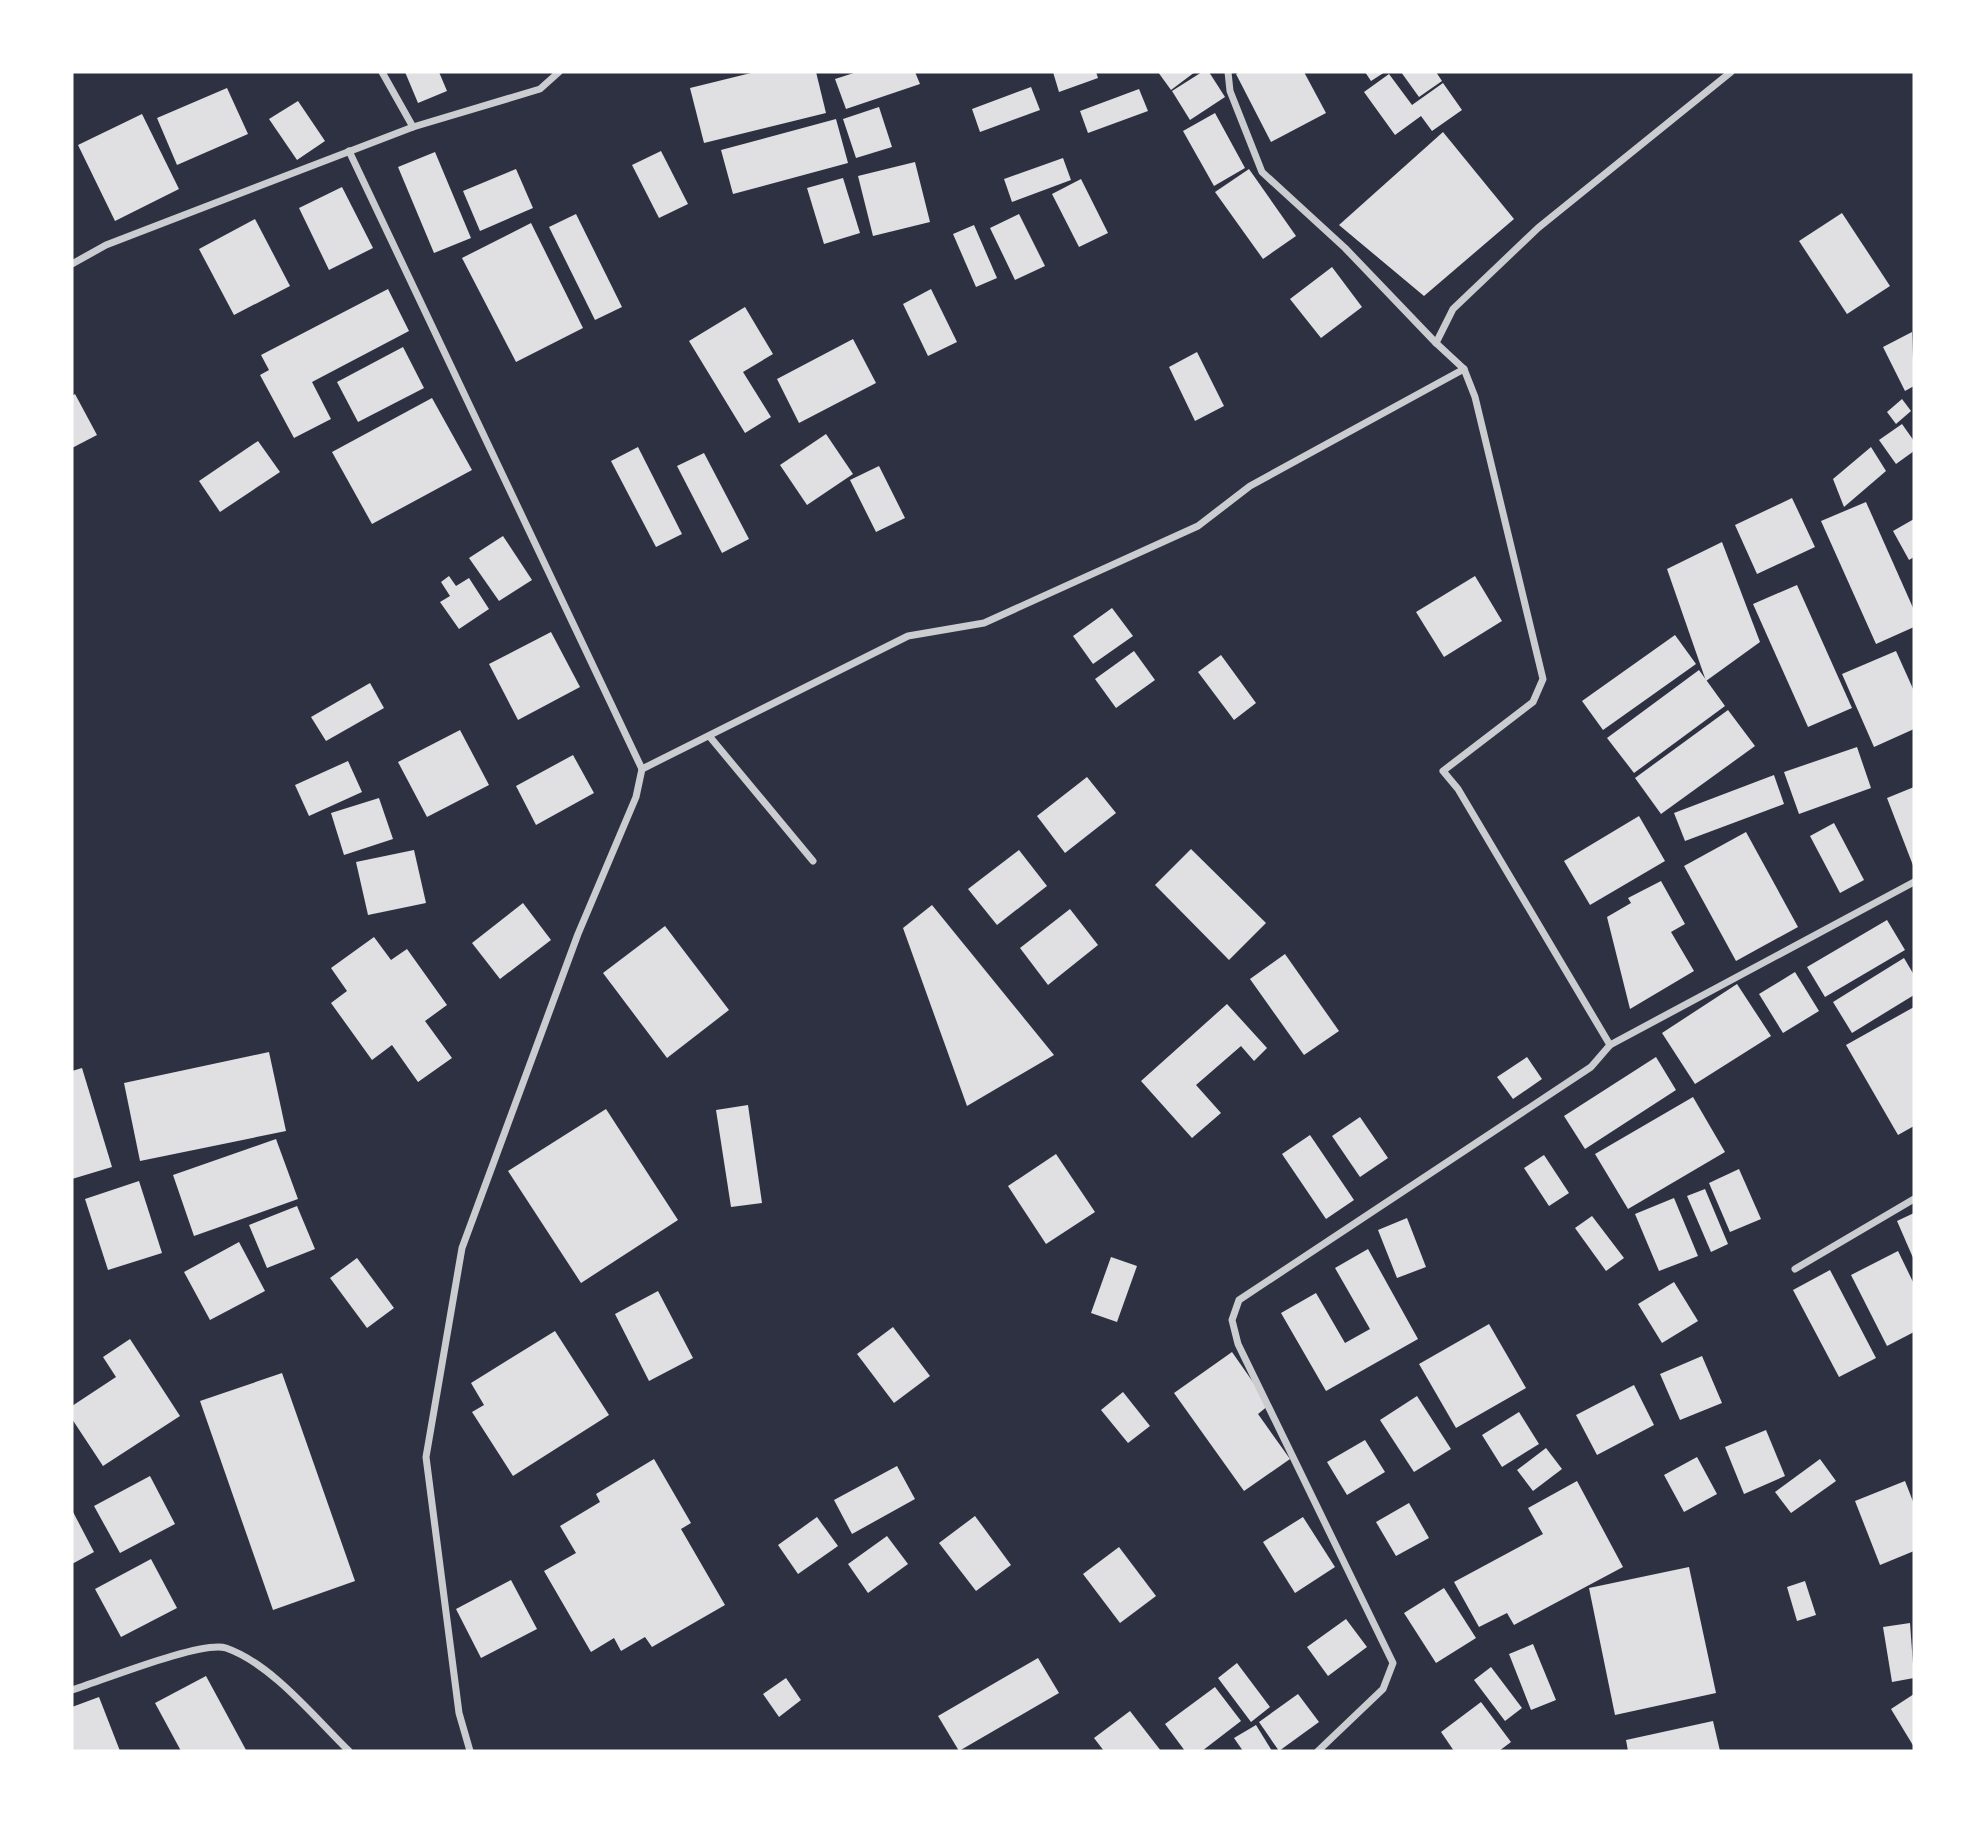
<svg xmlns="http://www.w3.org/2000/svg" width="1986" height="1823" font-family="'Golos Text',sans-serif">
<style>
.building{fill:#e0e0e3}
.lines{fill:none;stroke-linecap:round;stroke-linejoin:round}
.minor{stroke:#caccd0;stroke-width:7}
</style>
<rect width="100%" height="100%" fill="#2d3142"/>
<g class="building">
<path d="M405,72H439L447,91L418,103Z"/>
<path d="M755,72H816L826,113L704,143L690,88Z"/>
<path d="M857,72H915L920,84L846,109L835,79Z"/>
<path d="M1053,72H1096L1098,78L1059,92Z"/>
<path d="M1158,72H1195L1171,90Z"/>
<path d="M1202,72H1209L1225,97L1190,120L1172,91Z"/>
<path d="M1240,72H1304L1326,113L1271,142L1236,74Z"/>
<path d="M1365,72H1385L1371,81Z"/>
<path d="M1401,72H1436L1442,81L1419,97Z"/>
<path d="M1389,74L1412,105L1443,83L1462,110L1432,131L1421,116L1395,135L1364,92Z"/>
<path d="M1031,87L1040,110L980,132L972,109Z"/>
<path d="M227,88L248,134L177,165L157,118Z"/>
<path d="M1139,89L1148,111L1088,133L1080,111Z"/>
<path d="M298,101L325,141L297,160L269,119Z"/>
<path d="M879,107L892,147L856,158L843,119Z"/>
<path d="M1215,113L1245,168L1214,186L1183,131Z"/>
<path d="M142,114L179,189L115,221L78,145Z"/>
<path d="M836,119L848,163L733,194L721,150Z"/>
<path d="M1443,132L1514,219L1424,296L1339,225Z"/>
<path d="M661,151L688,204L659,218L632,165Z"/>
<path d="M435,152L471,238L434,253L398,167Z"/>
<path d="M1063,158L1071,180L1012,202L1004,179Z"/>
<path d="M915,162L930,222L873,236L858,176Z"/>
<path d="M516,169L533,208L480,231L463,191Z"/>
<path d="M1249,169L1296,236L1263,259L1215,192Z"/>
<path d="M843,178L860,233L824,244L807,188Z"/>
<path d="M1081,179L1108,233L1079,247L1052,194Z"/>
<path d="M342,187L373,248L329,270L299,208Z"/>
<path d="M1842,213L1890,286L1847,314L1799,241Z"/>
<path d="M576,214L622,307L595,320L549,227Z"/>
<path d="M1019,214L1045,266L1015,280L990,228Z"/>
<path d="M255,219L290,286L234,315L199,249Z"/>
<path d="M531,223L583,328L516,362L462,258Z"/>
<path d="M974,225L997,278L976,287L953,234Z"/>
<path d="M1332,267L1362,307L1321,338L1290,299Z"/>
<path d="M388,289L409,331L312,382L331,419L294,438L260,375L269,370L261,355Z"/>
<path d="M931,289L957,342L928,356L903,304Z"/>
<path d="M745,307L773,354L743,372L771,417L745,433L689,341Z"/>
<path d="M1912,332L1914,386L1905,391L1883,347Z"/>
<path d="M853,339L876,383L799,423L777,379Z"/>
<path d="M403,347L424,388L358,422L337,382Z"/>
<path d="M1197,352L1224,406L1195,421L1169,367Z"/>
<path d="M75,394L97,435L72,448V396Z"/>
<path d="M432,398L472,470L372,524L332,452Z"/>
<path d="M1902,399L1911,411L1896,424L1887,412Z"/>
<path d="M1902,424L1914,441V451L1896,464L1879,440Z"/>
<path d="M826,434L853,474L807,505L780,465Z"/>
<path d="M258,441L280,472L220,512L199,481Z"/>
<path d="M638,447L682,534L656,547L611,461Z"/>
<path d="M1871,447L1886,471L1844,507L1833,479Z"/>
<path d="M704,453L749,539L722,553L677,466Z"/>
<path d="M879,466L905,518L876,532L850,480Z"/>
<path d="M1792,498L1815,547L1757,574L1735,525Z"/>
<path d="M1866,502L1914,610V627L1876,644L1821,521Z"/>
<path d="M1914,519V557L1909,560L1893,531Z"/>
<path d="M503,536L532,580L499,601L469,558Z"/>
<path d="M1722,542L1760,642L1706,681L1667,569Z"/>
<path d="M449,576L456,586L469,578L489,609L459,629L440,602L450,596L441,582Z"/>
<path d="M1475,576L1502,621L1444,657L1416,612Z"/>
<path d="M1797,585L1852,708L1808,727L1753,604Z"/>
<path d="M1112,608L1133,636L1093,664L1073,636Z"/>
<path d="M551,632L580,687L518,720L489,664Z"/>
<path d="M1675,635L1696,664L1603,730L1582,701Z"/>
<path d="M1134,651L1155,680L1116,708L1095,679Z"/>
<path d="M1896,651L1914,691V729L1874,747L1842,674Z"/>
<path d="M1221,655L1256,703L1234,720L1198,672Z"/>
<path d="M1699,670L1725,706L1634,773L1607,738Z"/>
<path d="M370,683L384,708L326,741L311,717Z"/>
<path d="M1728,710L1755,746L1661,814L1635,778Z"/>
<path d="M460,730L489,785L427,817L398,762Z"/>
<path d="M1857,747L1871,788L1799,814L1784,772Z"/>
<path d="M573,755L594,793L536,825L516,786Z"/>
<path d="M348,761L362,792L309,816L295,785Z"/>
<path d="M1774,775L1784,804L1685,841L1674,813Z"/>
<path d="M1087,777L1116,813L1065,853L1037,816Z"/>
<path d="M1914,787V868L1887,798Z"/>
<path d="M379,798L393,839L344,855L331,813Z"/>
<path d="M1639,816L1665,861L1590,905L1564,861Z"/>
<path d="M1834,823L1864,880L1840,893L1810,836Z"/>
<path d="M1746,832L1798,927L1736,961L1684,866Z"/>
<path d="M1191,849L1266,923L1229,960L1155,885Z"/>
<path d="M414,850L426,903L368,915L356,862Z"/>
<path d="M1019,850L1047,886L997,925L968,889Z"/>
<path d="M1661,881L1685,924L1671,932L1694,971L1630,1009L1607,917L1631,903L1628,898Z"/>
<path d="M523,903L551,940L500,979L472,943Z"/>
<path d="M932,905L1054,1055L967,1106L903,928Z"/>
<path d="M1070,909L1098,945L1048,985L1020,948Z"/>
<path d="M1887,920L1905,950L1825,997L1807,967Z"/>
<path d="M665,926L729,1010L667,1058L603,973Z"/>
<path d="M374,937L391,960L407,949L447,1005L425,1021L452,1058L418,1082L392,1045L372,1060L331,1003L347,991L331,968Z"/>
<path d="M1285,954L1339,1031L1304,1055L1250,979Z"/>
<path d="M1904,958L1914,975V995L1852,1033L1833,1002Z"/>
<path d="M1795,972L1819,1011L1783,1033L1759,994Z"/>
<path d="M1737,984L1771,1036L1695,1084L1662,1033Z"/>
<path d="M1227,1004L1267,1048L1254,1061L1241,1046L1196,1085L1221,1113L1192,1138L1141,1081Z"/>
<path d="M1914,1007V1126L1898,1135L1846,1045Z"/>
<path d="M269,1052L286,1131L140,1161L124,1083Z"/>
<path d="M1527,1057L1542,1079L1513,1099L1497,1077Z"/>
<path d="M1656,1057L1676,1090L1585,1149L1564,1116Z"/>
<path d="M82,1068L112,1167L72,1179V1071Z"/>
<path d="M1693,1097L1725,1152L1628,1209L1595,1154Z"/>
<path d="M748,1105L762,1203L731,1207L716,1110Z"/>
<path d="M606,1109L678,1220L581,1283L508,1171Z"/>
<path d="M1360,1117L1388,1158L1360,1177L1332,1136Z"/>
<path d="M1310,1135L1354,1200L1326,1219L1282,1154Z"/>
<path d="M276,1139L298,1199L194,1236L173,1175Z"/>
<path d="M1056,1154L1095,1212L1046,1244L1008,1186Z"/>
<path d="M1544,1155L1569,1193L1549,1206L1524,1168Z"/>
<path d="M1739,1169L1761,1219L1730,1232L1709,1183Z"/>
<path d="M139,1181L162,1253L108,1270L85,1199Z"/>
<path d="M1705,1189L1728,1244L1711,1252L1687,1196Z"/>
<path d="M1674,1198L1698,1256L1659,1271L1635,1214Z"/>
<path d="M297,1206L315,1249L267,1268L249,1225Z"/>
<path d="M1914,1213V1260L1897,1221Z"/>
<path d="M1592,1216L1624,1258L1606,1271L1575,1228Z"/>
<path d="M1407,1218L1426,1267L1397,1278L1378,1230Z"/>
<path d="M239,1242L265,1291L210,1320L184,1272Z"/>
<path d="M1368,1249L1418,1339L1326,1391L1281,1313L1316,1293L1345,1343L1370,1329L1335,1268Z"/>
<path d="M1898,1251L1914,1284V1332L1887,1346L1851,1275Z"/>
<path d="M1111,1257L1137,1266L1117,1322L1091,1313Z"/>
<path d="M357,1258L394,1308L367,1328L330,1278Z"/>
<path d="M1830,1270L1876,1358L1839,1377L1793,1290Z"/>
<path d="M1674,1282L1698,1321L1662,1343L1638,1304Z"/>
<path d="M658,1291L693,1358L649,1381L615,1314Z"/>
<path d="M1489,1324L1526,1388L1456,1428L1419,1364Z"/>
<path d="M893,1327L930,1376L894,1403L857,1354Z"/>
<path d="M555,1331L609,1415L513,1476L472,1412L484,1405L471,1383Z"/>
<path d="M130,1339L180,1416L103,1466L72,1419V1406L116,1377L103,1357Z"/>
<path d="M1232,1352L1269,1405L1258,1414L1290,1459L1244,1491L1174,1393Z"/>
<path d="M1702,1356L1722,1403L1680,1420L1660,1374Z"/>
<path d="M282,1373L355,1581L273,1610L200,1401Z"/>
<path d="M1634,1385L1654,1425L1597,1455L1576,1415Z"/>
<path d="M1123,1392L1150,1426L1128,1443L1101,1410Z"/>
<path d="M1417,1396L1451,1449L1414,1472L1380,1420Z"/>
<path d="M1519,1412L1539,1444L1502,1467L1482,1435Z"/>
<path d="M1766,1430L1785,1476L1744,1494L1725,1447Z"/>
<path d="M1365,1440L1385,1472L1347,1495L1327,1462Z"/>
<path d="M1546,1448L1562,1469L1533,1491L1517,1470Z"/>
<path d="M1697,1457L1717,1494L1684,1512L1664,1475Z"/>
<path d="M654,1459L691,1523L681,1529L725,1605L652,1647L645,1637L621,1651L614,1638L591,1652L544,1571L576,1553L560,1526L600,1502L596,1494Z"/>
<path d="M1820,1459L1836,1481L1791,1513L1775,1492Z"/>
<path d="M897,1466L915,1499L852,1534L834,1500Z"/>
<path d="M150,1476L175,1524L120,1553L94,1506Z"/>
<path d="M1577,1481L1623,1567L1514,1625L1507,1613L1479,1627L1454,1582L1543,1534L1528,1508Z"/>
<path d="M1905,1481L1914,1504V1551L1880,1565L1855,1501Z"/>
<path d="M1409,1503L1429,1538L1396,1556L1376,1522Z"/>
<path d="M72,1510L94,1552L72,1564Z"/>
<path d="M975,1516L1011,1565L976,1591L939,1543Z"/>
<path d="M817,1517L838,1546L798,1574L778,1545Z"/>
<path d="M1303,1517L1335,1567L1295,1593L1263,1542Z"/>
<path d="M887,1536L908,1564L868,1593L848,1564Z"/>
<path d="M1119,1547L1156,1596L1120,1623L1083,1574Z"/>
<path d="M151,1559L177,1608L121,1637L95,1589Z"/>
<path d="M1689,1567L1716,1693L1615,1715L1589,1588Z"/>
<path d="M511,1580L537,1629L481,1658L456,1609Z"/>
<path d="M1805,1581L1816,1615L1797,1621L1787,1587Z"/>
<path d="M1444,1588L1476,1638L1436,1663L1404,1613Z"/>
<path d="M1346,1619L1367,1647L1328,1676L1307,1647Z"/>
<path d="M1910,1623L1914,1678L1892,1682L1883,1627Z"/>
<path d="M1533,1644L1556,1700L1531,1710L1509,1654Z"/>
<path d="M1038,1658L1059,1693L959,1751L938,1716Z"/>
<path d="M1237,1663L1270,1707L1251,1722L1218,1678Z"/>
<path d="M1491,1667L1522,1708L1505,1721L1474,1680Z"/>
<path d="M206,1676L246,1750L243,1751H181L155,1703Z"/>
<path d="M786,1678L801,1700L779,1717L763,1694Z"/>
<path d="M1215,1687L1241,1721L1202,1751H1185L1165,1724Z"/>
<path d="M1298,1694L1319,1722L1279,1751L1259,1722Z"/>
<path d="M1914,1694V1747L1891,1709Z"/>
<path d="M99,1697L120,1751H72V1707Z"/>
<path d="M1481,1702L1511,1742L1499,1751H1454L1441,1732Z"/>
<path d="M1130,1711L1161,1751H1104L1094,1738Z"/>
<path d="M1713,1721L1720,1751H1628L1626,1740Z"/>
<path d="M1256,1725L1272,1751H1243L1234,1738Z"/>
</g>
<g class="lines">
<g class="minor">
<path d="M382,72L413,127"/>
<path d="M1228,72L1230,91L1262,172L1345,248L1436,343"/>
<path d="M349,151L642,769"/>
<path d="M72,264L106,245L413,127L540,89L559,72"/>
<path d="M710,737L813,861"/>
<path d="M1610,1045L1458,789L1443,771L1533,702L1543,679L1475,397L1464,369L1436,343L1453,309L1538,228L1731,72"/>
<path d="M1795,1269L1914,1199"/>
<path d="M72,1690C101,1681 202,1640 226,1648C272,1664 315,1718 349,1751"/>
<path d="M470,1751L459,1713L426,1457L462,1248L578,934L636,797L642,769L908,636L984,623L1198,526L1250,486L1464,369"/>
<path d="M1318,1751L1383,1689L1393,1663L1238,1344L1232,1320L1239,1300L1591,1067L1610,1045L1914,882"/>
</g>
</g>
<rect width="1986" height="1823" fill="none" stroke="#ffffff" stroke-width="147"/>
</svg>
